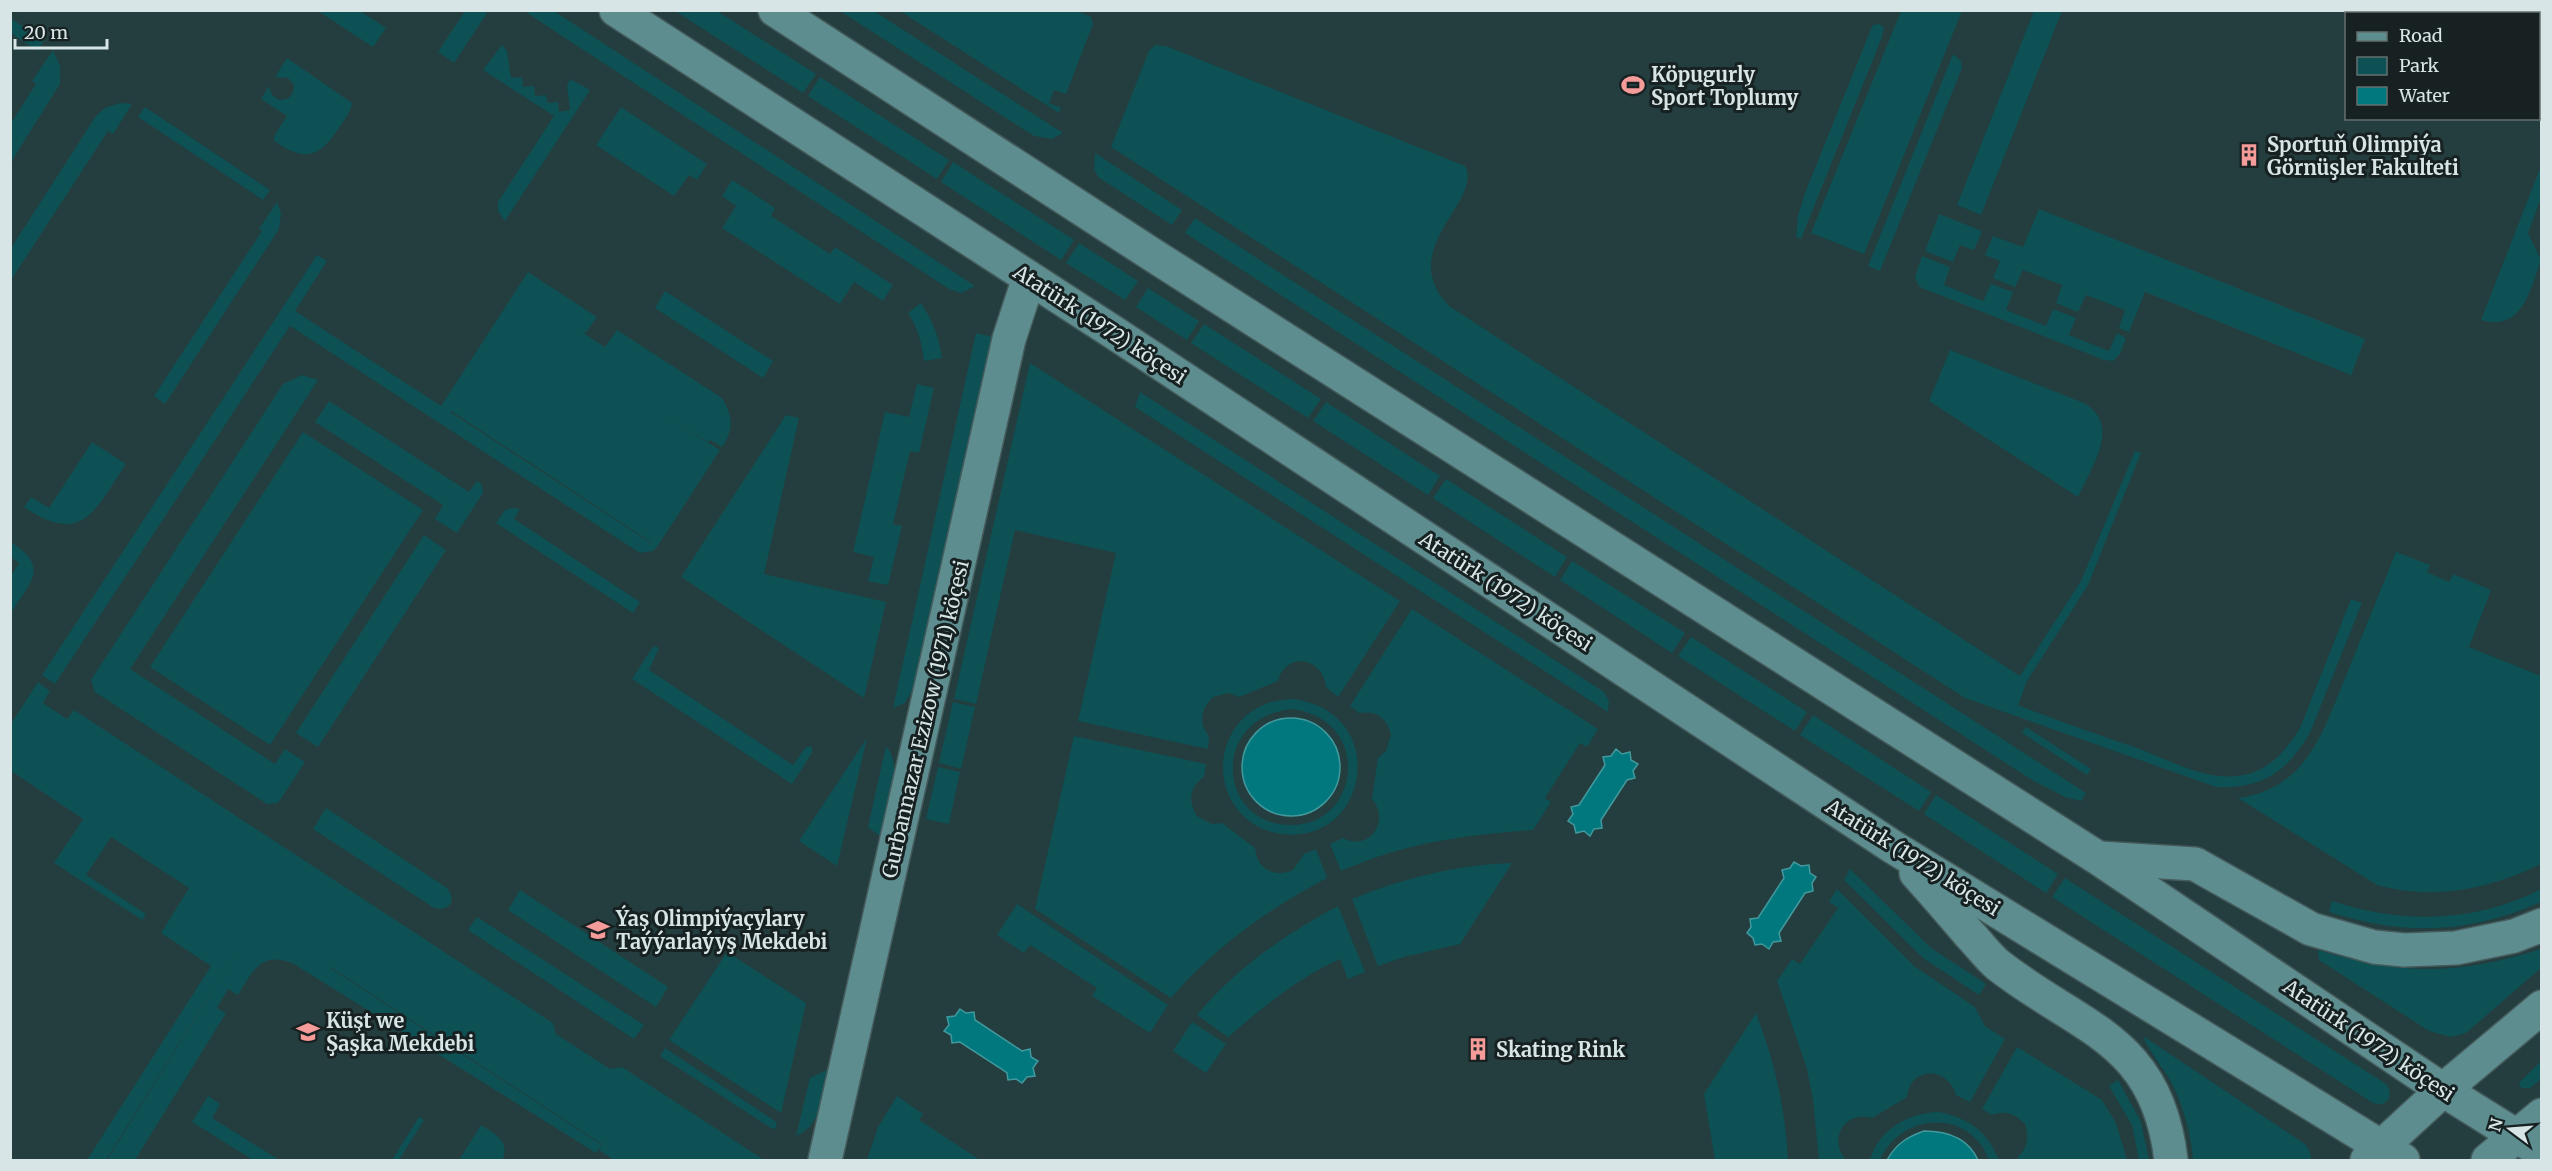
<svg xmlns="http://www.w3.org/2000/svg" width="2552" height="1171" font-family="Merriweather,serif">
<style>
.green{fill:#0e5155;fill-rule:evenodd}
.water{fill:#01787e;stroke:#41999d;stroke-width:1.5}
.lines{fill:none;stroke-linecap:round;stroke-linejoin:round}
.secondary-casing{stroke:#445a5b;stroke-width:36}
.secondary{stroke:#5e8d90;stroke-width:33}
.labels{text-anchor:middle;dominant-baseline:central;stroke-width:6;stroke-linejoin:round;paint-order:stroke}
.poi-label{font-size:20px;font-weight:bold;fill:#d7e5e6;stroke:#172122;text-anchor:start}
.street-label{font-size:20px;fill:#d7e5e6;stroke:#172122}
</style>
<rect width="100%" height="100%" fill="#243d3e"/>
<g class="green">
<path d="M529,10L554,11L975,286L961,293L949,289L527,13Z"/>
<path d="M318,11H360L386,28L373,47Z"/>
<path d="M465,11H483L487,13L454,63L438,52Z"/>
<path d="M675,11H717L816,74L803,93Z"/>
<path d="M840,11H874L1063,133L1052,139L1034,136Z"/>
<path d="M900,11H1078L1091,17L1093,24L1066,94L1054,90L1049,103L1061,108L1059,113Z"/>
<path d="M1901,11H1962L1864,254L1811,233Z"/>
<path d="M2034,11H2062L1981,215L1957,205Z"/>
<path d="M10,18L44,40L38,51L11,33Z"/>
<path d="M1879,24L1884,27L1882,37L1801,239L1796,237L1798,216L1805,193L1871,29L1873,25Z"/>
<path d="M502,45L507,51L511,78L522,77L523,87L534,86L535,96L546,95L548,103L558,102L559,112L570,110L567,86L570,79L590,90L505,221L498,211V202L554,116L483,70Z"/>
<path d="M1155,45L1166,46L1465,166C1484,201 1394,249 1449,306L2020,676L2081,581L2135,451L2141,453L2088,585L2027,681L2018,705C2058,721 2099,735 2140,749C2168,760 2205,780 2237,776C2267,773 2285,752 2300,728L2351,599L2362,603L2310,733C2287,772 2262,789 2216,787L1965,698L1111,147L1149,51Z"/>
<path d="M53,50L60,66V84L11,162V123L36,84L32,81Z"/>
<path d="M1953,54L1961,61L1962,68L1880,271L1868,266Z"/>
<path d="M287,58L352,103C351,112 344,120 339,128C319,158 305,162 274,141V136L287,116L261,99L269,86L272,95L279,100C289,100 294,95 294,85L288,78L275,77Z"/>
<path d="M820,77L949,160L937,179L808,96Z"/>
<path d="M120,103L132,104L113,134L108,131L11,280V248L96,116L105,108Z"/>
<path d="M145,107L270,190L263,200L138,117Z"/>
<path d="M621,107L707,164L697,180L689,175L674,196L596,145Z"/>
<path d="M1095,153L1182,210L1172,225L1098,177L1094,169Z"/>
<path d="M953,162L1074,240L1061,260L941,182Z"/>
<path d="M2541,166V198L2528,233L2541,260C2530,291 2522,332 2481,320Z"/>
<path d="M732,180L775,208L771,216L830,254L835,247L893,285L883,301L854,282L840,304L722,228L736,206L722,196Z"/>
<path d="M277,202L281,213L279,229L165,404L154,396L262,231L259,229Z"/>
<path d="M2039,209L2365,339L2351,375L2145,292L2129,332L2119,328L2125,310L2086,295L2078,312L2056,303L2062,285L2023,270L2015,287L1993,278L2000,261L1985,255L1993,236L2023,247Z"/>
<path d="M1939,214L1982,231L1974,250L1960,245L1953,262L1925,251Z"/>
<path d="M1195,218L2086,793L2081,801L2065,797L2032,780L1185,233Z"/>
<path d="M1079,243L1138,281L1125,300L1066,263Z"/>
<path d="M317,255L327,261L295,311L441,406L528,272L597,317L586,333L582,332L605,347L617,330L722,398C733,416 734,430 722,447L710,440L708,443L652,407L720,450L657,547L653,551L640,553L290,326L55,684L42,675ZM451,411L651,542V543L450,412Z"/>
<path d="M1922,256L1950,267L1944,285L1983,301L1991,284L2013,292L2006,310L2046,326L2053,309L2076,318L2069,335L2109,351L2117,333L2126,338L2120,354L2113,361L2104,360L1922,288L1918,285L1915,277Z"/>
<path d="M1148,288L1199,321L1187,340L1136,307Z"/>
<path d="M665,291L773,361L763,378L655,308Z"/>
<path d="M921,303C933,321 939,337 942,358L924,361C922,343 918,328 908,313Z"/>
<path d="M1204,324L1321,399L1308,418L1191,343Z"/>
<path d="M976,333L992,337L913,689L905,703L893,708Z"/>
<path d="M1950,350L2084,403C2122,425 2091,468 2078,497L1929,401Z"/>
<path d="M1030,363L1400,601L1338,697L1326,687C1323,657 1286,651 1278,681L1239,697L1229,693L1213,697C1201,709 1198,722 1209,736L1208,749L1078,721L1116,553L1015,530L976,704L954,699Z"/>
<path d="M302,375L318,380L130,669L275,764L285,749L305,762L278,803L267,804L95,692L91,680L283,384Z"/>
<path d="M917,384L934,388L919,453L910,451L893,524L902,526L888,585L868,581L874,557L853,552L885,412L909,417Z"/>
<path d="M1140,392L1604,692L1609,701L1608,712L1135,407Z"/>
<path d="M329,401L469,492L477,481L482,485L483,493L457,533L435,519L443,505L315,422Z"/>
<path d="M1326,402L1440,476L1428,495L1313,421Z"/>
<path d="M786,415L799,418L764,574L886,602L864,698L681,577Z"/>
<path d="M303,432L423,510L270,745L150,667Z"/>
<path d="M92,442L126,464C95,510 83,547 24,507L31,497L49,508Z"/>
<path d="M1446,479L1567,557L1555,577L1433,498Z"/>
<path d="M513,508L520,509L514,519L640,602L633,613L496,523L505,510Z"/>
<path d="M424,535L446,550L318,747L296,733Z"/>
<path d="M11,542C50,568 31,581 11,613V576L19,563L11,557Z"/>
<path d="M2396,552L2430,565L2427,572L2449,582L2453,574L2491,590L2469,647L2541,676V864C2490,889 2434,901 2377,885L2238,798C2289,791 2311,759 2330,715Z"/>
<path d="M1572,561L1685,633L1672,653L1560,580Z"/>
<path d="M1412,609L1598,729L1587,747L1580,743L1545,798L1551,802L1533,830C1460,836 1409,842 1341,871L1330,844L1343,838C1369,852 1391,821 1372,799L1378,758L1386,751L1391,735C1387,718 1377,710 1359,713L1350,706Z"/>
<path d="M1691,637L1807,712L1795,731L1678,656Z"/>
<path d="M656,646L659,648L649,670L793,765L805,748L809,746L812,748V753L792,784L632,679L652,648Z"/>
<path d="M38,682L50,691L43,703L67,719L74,710L553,1023L556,1034L610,1069L622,1067L764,1160H614L599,1150L601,1146L596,1153L294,964C262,950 253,970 238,995L228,989L217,1008L226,1013L135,1160H107L257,919L106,1160H87L211,966L161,933L189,888L111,837L86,875L146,914L142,920L54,863L83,819L11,771V724ZM330,967L602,1144V1145L330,968Z"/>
<path d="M1293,699C1392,712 1369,846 1281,834C1265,832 1248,823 1238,810C1209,775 1224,719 1266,704C1275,700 1284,700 1293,699ZM1293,709C1374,721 1360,828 1288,825C1216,822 1211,716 1293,709Z"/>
<path d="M953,702L975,707L961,769L939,763Z"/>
<path d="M1813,715L1931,792L1919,811L1800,735Z"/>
<path d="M2026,727L2091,769L2087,775L2022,733Z"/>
<path d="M1074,736L1206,764L1204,777C1189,787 1188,802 1197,816L1212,824L1222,823L1255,848C1257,869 1274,878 1293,870L1304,854L1316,849L1327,878C1268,909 1215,947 1171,998L1035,909Z"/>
<path d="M867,738L837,866L799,841Z"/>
<path d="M886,746C905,767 887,812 881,837L868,827Z"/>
<path d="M938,767L960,772L949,824L926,819Z"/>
<path d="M1936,795L2058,874L2046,893L1924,814Z"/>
<path d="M326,808L447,888C457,900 450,912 434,908L313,829Z"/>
<path d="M1512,863L1460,944L1404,957L1378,966L1352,899C1404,878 1455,865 1512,863Z"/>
<path d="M1850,869L1931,948L1986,984L1979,995L1923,958L1844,880Z"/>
<path d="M2065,878L2386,1084C2395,1095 2387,1108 2373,1103L2052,897Z"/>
<path d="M1837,889L1914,966L1975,1007L1985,1026L2005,1039L1970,1102L1956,1095C1948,1066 1910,1066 1907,1097L1872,1118C1844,1110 1828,1140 1846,1160H1819L1813,1100L1807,1069L1777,981L1792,959L1800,964L1838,908L1829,902Z"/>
<path d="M2541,889V902C2469,934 2404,936 2329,912L2332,901C2401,924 2476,923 2541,889Z"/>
<path d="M520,890L668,987L656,1007L508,910Z"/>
<path d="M1017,904L1168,1005L1150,1033L1092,996L1097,988L1030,945L1024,953L997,935Z"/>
<path d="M1338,906L1365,972L1348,979L1340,959C1298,978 1263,1007 1228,1037L1197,1015C1235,969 1285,934 1338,906Z"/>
<path d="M477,917L644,1025L634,1039L468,930Z"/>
<path d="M2541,949V968L2466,1033L2451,1037L2429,1031L2319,960L2318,950C2402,976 2458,975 2541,949Z"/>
<path d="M727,952L806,1003L781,1113L669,1040Z"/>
<path d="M1756,1013C1775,1063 1785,1107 1788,1160H1715L1704,1094Z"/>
<path d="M1192,1022L1226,1044L1206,1073L1173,1051Z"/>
<path d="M2143,1036L2305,1144L2310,1152L2311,1160H2193C2191,1133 2183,1104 2170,1080C2161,1065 2150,1053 2143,1036Z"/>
<path d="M2017,1047L2102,1100L2116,1123L2127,1160H2018V1157C2028,1147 2029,1137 2025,1124C2015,1114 2006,1110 1992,1115L1982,1109Z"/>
<path d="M665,1048L775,1121L777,1125L775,1129L771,1128L660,1056Z"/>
<path d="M2541,1061V1079L2530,1088H2521L2519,1083Z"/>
<path d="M827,1070C822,1094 822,1126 796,1136L810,1078Z"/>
<path d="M2118,1080L2141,1122L2149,1160H2139L2132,1125L2109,1086Z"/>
<path d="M208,1096L220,1104L212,1118L279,1160H253L192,1122Z"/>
<path d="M897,1096L923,1114L919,1120L980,1160H867L878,1127Z"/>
<path d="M1939,1112C1969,1118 1988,1132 1999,1160H1989C1970,1108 1901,1112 1880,1160H1870C1879,1129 1908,1113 1939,1112Z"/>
<path d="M419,1117L424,1120L399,1160H392Z"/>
<path d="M481,1125C495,1134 510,1141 503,1159L459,1160Z"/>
</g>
<g class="water">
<circle cx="1291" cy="767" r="49"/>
<path d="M1616,749L1622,754L1630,752L1631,760L1638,764L1633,771L1635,778L1627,780L1601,820L1602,828L1594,829L1590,836L1584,831L1576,833L1574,825L1568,821L1573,814L1571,807L1579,805L1605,765L1603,757L1611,756Z"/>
<path d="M1794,862L1801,866L1809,865L1810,873L1816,877L1812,883L1813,891L1805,893L1779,933L1781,941L1773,942L1769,949L1762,944L1755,945L1753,938L1747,933L1751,927L1750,919L1758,918L1784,878L1782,870L1790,868Z"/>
<path d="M960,1009L966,1013L974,1012L975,1020L1022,1051L1030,1049L1031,1057L1038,1061L1033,1068L1035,1076L1027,1077L1022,1083L1016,1079L1008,1080L1007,1073L1000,1068L960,1042L952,1043L951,1035L944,1031L949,1025L947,1017L955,1016Z"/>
<path d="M1924,1131C1948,1131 1968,1138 1978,1160H1887C1896,1144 1907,1137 1924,1131Z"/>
</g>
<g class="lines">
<g class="secondary-casing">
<g id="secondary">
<path d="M616,10L1113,332L1893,847L2403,1160"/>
<path d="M775,10L1159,259L2098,858L2443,1090L2542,1152"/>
<path d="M2099,858L2195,864L2311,929L2374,947L2404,950L2456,948L2514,936L2542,925"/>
<path d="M1916,873C1934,893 1952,914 1970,935C1979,944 1988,957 1998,965C2081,1030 2157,1038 2171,1160"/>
<path d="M825,1160L1009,339L1029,278"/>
<path d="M2367,1160L2443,1090L2542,1007"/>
<path d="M2488,1160L2542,1115"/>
</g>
</g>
<use href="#secondary" class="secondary"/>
</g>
<defs>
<g id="stadium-bare" transform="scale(1.8)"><path d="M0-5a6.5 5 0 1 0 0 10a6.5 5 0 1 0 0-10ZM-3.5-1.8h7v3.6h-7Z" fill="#f59b99" stroke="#172122" stroke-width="2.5" paint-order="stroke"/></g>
<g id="building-bare" transform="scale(1.8)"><path d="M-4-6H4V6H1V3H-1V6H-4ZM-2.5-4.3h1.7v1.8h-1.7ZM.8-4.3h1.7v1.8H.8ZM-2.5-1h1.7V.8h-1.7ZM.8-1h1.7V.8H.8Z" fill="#f59b99" stroke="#172122" stroke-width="2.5" paint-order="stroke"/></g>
<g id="school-bare" transform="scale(1.8)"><path d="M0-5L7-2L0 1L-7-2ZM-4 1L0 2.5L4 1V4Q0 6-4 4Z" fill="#f59b99" stroke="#172122" stroke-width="2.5" paint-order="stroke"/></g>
</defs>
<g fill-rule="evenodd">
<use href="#stadium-bare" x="1633" y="85"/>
<use href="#building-bare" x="2249" y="155"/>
<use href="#school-bare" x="598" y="930"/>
<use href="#school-bare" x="308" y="1032"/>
<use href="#building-bare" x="1478" y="1049"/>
</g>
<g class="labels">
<g class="poi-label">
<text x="1651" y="74">Köpugurly<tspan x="1651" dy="23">Sport Toplumy</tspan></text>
<text x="2267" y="144">Sportuň Olimpiýa<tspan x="2267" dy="23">Görnüşler Fakulteti</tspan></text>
<text x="616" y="918">Ýaş Olimpiýaçylary<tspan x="616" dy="23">Taýýarlaýyş Mekdebi</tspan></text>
<text x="326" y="1020">Küşt we<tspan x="326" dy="23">Şaşka Mekdebi</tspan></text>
<text x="1496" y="1049">Skating Rink</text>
</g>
<g class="street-label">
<text transform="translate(1100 324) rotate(33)">Atatürk (1972) köçesi</text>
<text transform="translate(1506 591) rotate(33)">Atatürk (1972) köçesi</text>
<text transform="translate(925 719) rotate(-77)">Gurbannazar Ezizow (1971) köçesi</text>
<text transform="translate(1913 857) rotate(32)">Atatürk (1972) köçesi</text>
<text transform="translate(2369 1040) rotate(34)">Atatürk (1972) köçesi</text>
</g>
</g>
<rect width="2552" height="1171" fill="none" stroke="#d7e5e6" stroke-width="24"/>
<rect x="2345" y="12" width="195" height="108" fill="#172122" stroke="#646f70" stroke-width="1.5"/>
<rect x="2357" y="32" width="30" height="9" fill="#5e8d90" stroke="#646f70" stroke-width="1.5"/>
<text x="2399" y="42" font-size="18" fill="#d7e5e6">Road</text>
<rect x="2357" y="57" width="30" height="18" fill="#0e5155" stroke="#646f70" stroke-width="1.5"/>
<text x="2399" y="72" font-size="18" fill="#d7e5e6">Park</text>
<rect x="2357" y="87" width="30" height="18" fill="#01787e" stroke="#646f70" stroke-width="1.5"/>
<text x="2399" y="102" font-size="18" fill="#d7e5e6">Water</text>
<g transform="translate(2510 1129) rotate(286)" stroke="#172122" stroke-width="4.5" paint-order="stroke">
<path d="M0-4.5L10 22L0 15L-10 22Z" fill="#d7e5e6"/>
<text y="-9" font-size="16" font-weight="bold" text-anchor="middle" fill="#d7e5e6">N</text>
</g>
<path d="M15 39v9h92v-9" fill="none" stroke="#d7e5e6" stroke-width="3"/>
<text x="24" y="39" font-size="18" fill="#d7e5e6" stroke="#172122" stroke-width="4.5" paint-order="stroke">20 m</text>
</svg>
